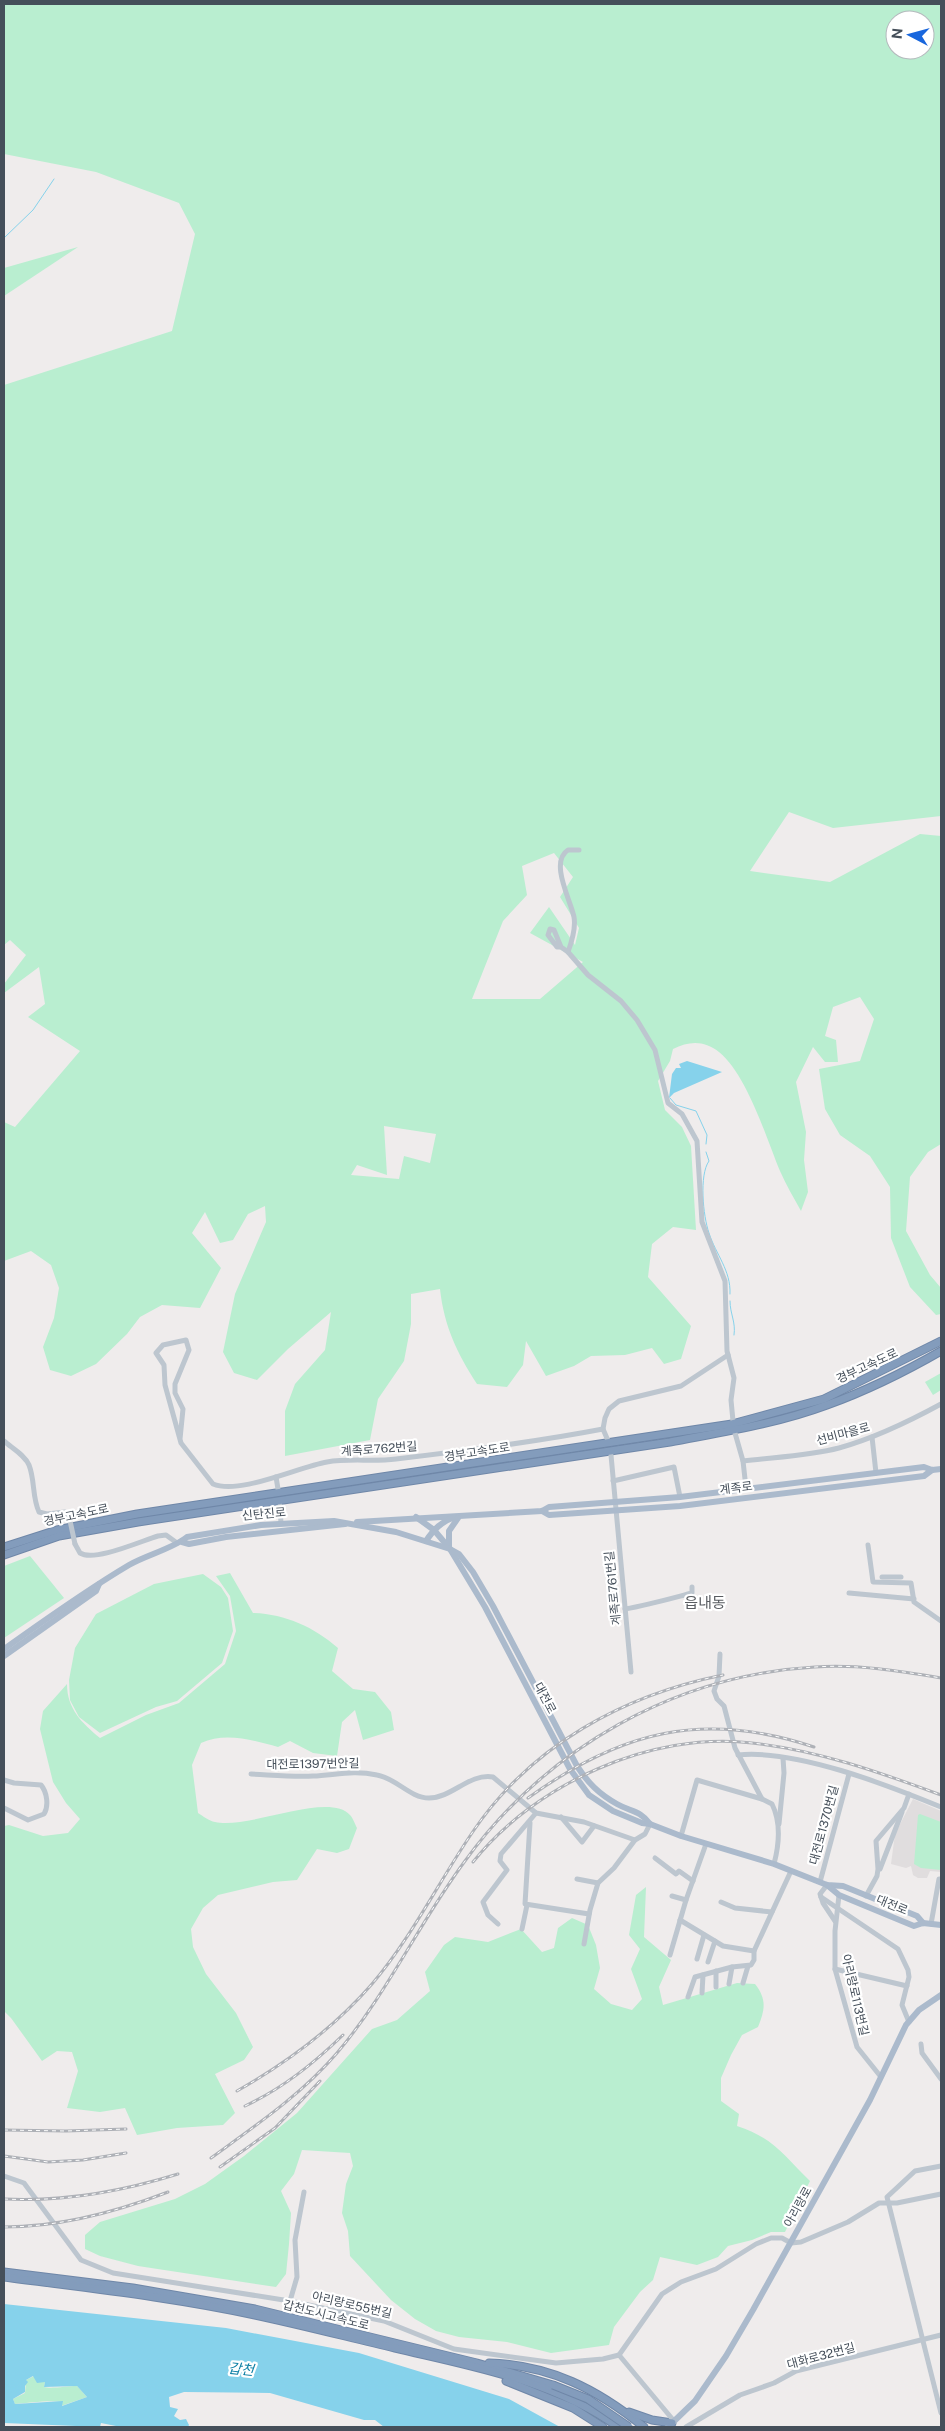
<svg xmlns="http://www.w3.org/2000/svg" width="945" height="2431" font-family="'Public Sans','Noto Sans KR',sans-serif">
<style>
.education{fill:#e0ddde}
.green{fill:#b9eed0;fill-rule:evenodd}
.water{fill:#86d2eb;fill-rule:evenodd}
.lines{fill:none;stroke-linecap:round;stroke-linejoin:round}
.stream{stroke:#86d2eb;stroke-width:1}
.highway-casing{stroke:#6f87a8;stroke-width:9}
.minor{stroke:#bdc6cf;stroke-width:5}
.major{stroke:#abbacc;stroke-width:6}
.highway{stroke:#839cbc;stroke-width:7}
.rail-casing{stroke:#aeb1b7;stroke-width:3}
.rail{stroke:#fff;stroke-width:1;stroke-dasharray:4;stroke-linecap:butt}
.highway-bridge-casing{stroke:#6f87a8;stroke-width:9;stroke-linecap:butt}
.minor-bridge{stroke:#bdc6cf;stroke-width:5}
.highway-bridge{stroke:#839cbc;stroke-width:7}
.labels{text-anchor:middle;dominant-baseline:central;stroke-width:4.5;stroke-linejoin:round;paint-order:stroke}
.street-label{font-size:12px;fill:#454f5a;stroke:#fff}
.water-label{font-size:14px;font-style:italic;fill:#0c7fa5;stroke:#fff}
.quarter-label{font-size:15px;fill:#595c61;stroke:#fff}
</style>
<rect width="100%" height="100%" fill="#efecec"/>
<path class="education" d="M913,1799L941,1811V1872L930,1871L927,1878H918L913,1875L911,1866L906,1868L891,1864L895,1834Z"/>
<g class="green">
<path d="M4,4H941V816L833,828L789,812L750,871L830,882L920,834L941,836V1144L928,1152L910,1177L906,1231L930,1275L941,1288V1314L936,1315L910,1287L891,1238L890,1187L870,1156L840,1135L825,1109L819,1069L860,1061L874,1019L860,997L833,1007L825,1036L836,1040L838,1062H825L813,1047L796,1082L806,1132L804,1160L808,1192L801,1211C794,1198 786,1185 780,1171C766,1137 747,1075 719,1052C704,1040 689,1041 673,1049L670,1061L658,1081L665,1110L682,1127L691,1146L696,1230L673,1227L652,1244L648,1277L691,1326L681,1359L664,1364L652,1348L625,1355L591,1356L574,1366L546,1376L526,1341L523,1365L507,1387L477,1384C457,1353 444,1326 440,1289L411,1294V1324L404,1361L378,1399L370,1440L285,1456V1411L295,1384L325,1350L331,1312L288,1349L257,1380L234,1373L223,1352L235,1294L266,1222L265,1206L248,1214L233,1240L220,1243L205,1212L192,1233L221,1268L200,1308L162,1305L140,1317L127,1334L96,1364L71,1376L50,1370L43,1347L54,1318L59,1288L51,1265L31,1251L4,1261V1122L15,1127L80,1051L28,1017L45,1004L39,967L4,993V984L26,955L10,940L4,945V385L172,331L195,234L179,203L96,172L4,154ZM895,20H925V50H895ZM554,853L573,877L560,897L579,928L575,945L549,907L530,933L583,962L540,999H472L503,921L527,895L522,866ZM384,1126L436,1134L430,1163L404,1156L399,1179L351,1175L357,1165L387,1175Z"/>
<path d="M78,247L4,296V268Z"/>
<path d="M941,1373V1390L933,1395L925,1382Z"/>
<path d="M30,1556L64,1598L4,1638V1566Z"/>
<path d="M230,1573L253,1613C285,1614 314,1627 338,1648L332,1671L353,1689L375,1692L391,1712L394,1730L363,1740L355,1710L342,1722L337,1756L313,1753L290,1741L278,1747C253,1740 225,1732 201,1743L192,1765L198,1813C203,1816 209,1821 215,1822C248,1830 328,1791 350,1815C353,1818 355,1824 357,1828L349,1849L337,1853L317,1849L297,1880L273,1882L218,1895L203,1908L191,1929L193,1947L206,1974L236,2013L253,2047L244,2060L215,2074L235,2113L223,2125L177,2128L137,2135L125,2108L100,2112L67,2108L78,2071L72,2052L57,2051L42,2061L11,2018L4,2011V1826L9,1825L43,1836L68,1833L80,1819L66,1803L53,1782L40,1729L43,1711L67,1684C67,1709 82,1723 100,1738L146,1715L179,1703L225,1664L236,1631L230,1596L216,1576Z"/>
<path d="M203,1574L221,1587L228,1598L233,1631L222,1663L177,1701L156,1707L100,1733L79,1717L70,1700L69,1680L75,1648L96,1614L154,1584Z"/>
<path d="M920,1814L941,1822V1870L921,1868L914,1864L918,1815Z"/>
<path d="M646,1887L644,1937L671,1960L659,1987L663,2005L737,1983L755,1984C767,1999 765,2010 758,2027L742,2035L731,2055L721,2078V2101L739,2114L737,2126C774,2138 784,2156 810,2181L785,2232H771L752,2240L728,2246L718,2257L697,2265L660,2257L653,2280L640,2292L614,2327L609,2345L551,2353L507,2342L459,2337L436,2331L415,2319L391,2300L350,2256L348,2231L342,2213L346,2184L353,2166L350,2153L302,2150L294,2174L281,2191L291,2213L289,2244L286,2274L276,2287L138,2266L100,2256L85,2249V2235L100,2222L175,2199L205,2184L244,2156L297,2113L372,2029L397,2020L430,1991L425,1972L444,1945L455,1937L488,1942L521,1929L542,1952L554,1948L558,1928L572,1918L588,1925L596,1945L600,1968L594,1989L611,2004L632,2010L642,1999L631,1969L640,1949L629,1935L636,1895Z"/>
<path d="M34,2376L45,2382L44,2387C51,2389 67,2386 77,2386L87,2397L61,2406L62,2402C49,2400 29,2403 15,2404L13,2399L25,2393L26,2380Z"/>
</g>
<g class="water">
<path d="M687,1061L722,1072L674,1093L669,1098L672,1074L676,1068H681L679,1064Z"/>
<path d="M4,2304L226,2328L359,2353L509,2399L560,2427H384L375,2420H364L270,2393L184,2392L169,2397L170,2407L178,2409L174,2416L180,2420L186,2419L189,2425L188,2427H121L101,2423L100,2427L4,2423ZM33,2376L37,2383L45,2382L44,2387L77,2386L87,2397L62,2406L63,2401L15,2404L13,2399L25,2392V2386L28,2382L26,2380Z"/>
</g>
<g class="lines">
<g class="stream">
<path d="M4,238L33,210L54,179"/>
<path d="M670,1098L676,1105L696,1111L707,1135L706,1144"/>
<path d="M706,1152L709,1161C699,1175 703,1216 709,1233C716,1255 731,1270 730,1294"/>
<path d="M730,1301C730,1314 736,1322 734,1335"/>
</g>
<g class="highway-casing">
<g id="highway">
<path d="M4,1547L57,1530L137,1514L732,1424L824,1399L941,1341"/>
<path d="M4,1555L59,1536L138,1522L670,1442C722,1432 776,1424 827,1405C863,1392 908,1370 941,1351"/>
<path d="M4,2272L133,2288L255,2309L477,2363L553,2385"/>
<path d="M4,2277C87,2288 172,2297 255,2315C302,2325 348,2337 395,2348C471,2366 553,2380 618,2427"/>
<path d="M489,2363C550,2365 597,2389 644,2427"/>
<path d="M506,2381L573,2408L603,2427"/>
<path d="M629,2412L652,2420L672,2423"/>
</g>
</g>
<g class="minor">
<path d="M579,850H568C549,862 571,901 574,917C576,928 572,941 568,952L588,975L621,1001L637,1020L655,1050L668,1103L682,1114L697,1141L702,1222L725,1281L727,1351L734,1378L731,1400L733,1421"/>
<path d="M561,947H557L548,935L550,929L554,930L561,947L568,952"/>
<path d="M603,1429L605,1418L609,1409L619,1401L681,1386L728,1355"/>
<path d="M735,1433L743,1461L746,1488"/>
<path d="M872,1437L876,1473"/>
<path d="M180,1439L183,1409L175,1393V1384L189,1350L186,1340L163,1345L156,1353L164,1365L165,1385L181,1443L213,1484C240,1495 298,1467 327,1462C349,1458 373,1462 396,1459C465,1451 535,1442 603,1429L609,1443"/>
<path d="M4,1441C12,1448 25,1455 29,1465C35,1480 32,1497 39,1512L47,1514L65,1512L69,1516"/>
<path d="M611,1455L631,1672"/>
<path d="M743,1461C775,1457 808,1456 839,1448C875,1438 908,1422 941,1404"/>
<path d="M276,1477L278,1489"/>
<path d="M613,1481L674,1467L680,1497"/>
<path d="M280,1505L281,1524"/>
<path d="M75,1544L80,1553C95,1562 141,1541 158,1536L166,1535L177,1543"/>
<path d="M868,1545L873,1582L911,1583L914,1602L941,1621"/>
<path d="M882,1577H901"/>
<path d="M849,1593L914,1599"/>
<path d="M625,1609C648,1605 669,1599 692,1593V1587"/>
<path d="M720,1654L719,1676L714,1691L717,1699L724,1706L735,1748L762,1799"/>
<path d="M738,1755C796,1749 887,1785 941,1807"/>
<path d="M251,1774C272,1775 292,1777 313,1776C336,1775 353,1770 377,1775C396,1778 410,1798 429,1798C452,1798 469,1773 493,1777L536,1813L584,1822L635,1840"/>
<path d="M4,1780L14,1783L41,1785C47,1792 49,1806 44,1814L28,1820L4,1808"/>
<path d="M561,1817L582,1842L594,1826"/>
<path d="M530,1823L525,1904L589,1914"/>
<path d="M779,1824L784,1773L783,1758"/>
<path d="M681,1836L697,1780L762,1799L772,1804C781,1822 779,1845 774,1864"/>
<path d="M655,1858L676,1874L679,1871L693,1881"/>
<path d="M880,1869L902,1812"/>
<path d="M577,1879L598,1883"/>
<path d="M820,1882L849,1774"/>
<path d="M827,1885L820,1894L823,1903L835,1921"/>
<path d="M839,1895L835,1931V1969L857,2047L881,2077"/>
<path d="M672,1896L686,1900"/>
<path d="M866,1896L877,1876L878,1869L876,1841L904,1808L909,1794"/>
<path d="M821,1897L898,1949L908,1970L909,1977L902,2005L909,2022"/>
<path d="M721,1902L735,1908L772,1912"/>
<path d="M680,1920L723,1946L754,1951L791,1871"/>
<path d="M498,1924L488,1915L483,1902L507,1870L500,1861L501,1854L536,1813"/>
<path d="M931,1924L939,1879H941"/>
<path d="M522,1929L527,1905"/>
<path d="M584,1944L590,1910L598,1883L614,1868L635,1840L645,1834L650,1824"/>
<path d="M670,1955L686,1900L706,1844"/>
<path d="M697,1959L704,1935"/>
<path d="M708,1962L715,1941"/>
<path d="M835,1969L907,1986"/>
<path d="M716,1971V1987"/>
<path d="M743,1983L748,1966"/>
<path d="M729,1984L732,1967"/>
<path d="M702,1993L703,1975"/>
<path d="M688,1997L695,1977L732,1967L751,1965L754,1960V1951"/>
<path d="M921,2044L922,2053L941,2079"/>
<path d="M941,2166L915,2171L887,2197L941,2413"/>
<path d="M4,2176L24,2183L81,2260L113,2273L290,2301L365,2317L384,2321L454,2349L556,2363L603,2359L619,2355L674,2421"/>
<path d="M290,2301L297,2277L295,2240L304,2192"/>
<path d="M619,2355L662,2294L681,2282L716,2269L756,2244L771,2238H782L791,2243L801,2242L848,2222L879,2203H897L941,2194"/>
<path d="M686,2427L740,2395L774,2383L796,2371L941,2335"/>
</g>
<g class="major">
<path d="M542,1511L549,1515L680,1506L924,1476L932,1470"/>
<path d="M416,1517L434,1530L450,1549L485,1607L570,1769L589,1795L613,1811L642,1823L650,1824L681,1836L774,1864L827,1885L843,1886L917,1916L923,1923"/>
<path d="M357,1522L542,1511L549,1507L680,1497L924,1467L932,1470L941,1469"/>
<path d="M426,1541C434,1529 441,1522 455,1517"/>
<path d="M182,1542L189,1544L226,1537L345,1524"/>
<path d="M449,1547V1531L458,1518"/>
<path d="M4,1649C45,1620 85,1591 129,1565C146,1555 172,1549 187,1537L261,1525L334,1521L396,1532L450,1549L459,1554L473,1572L493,1606L577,1766C588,1783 599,1794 617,1804C631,1812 640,1810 650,1824"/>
<path d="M4,1656L96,1591L99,1584"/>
<path d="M827,1885L839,1895L914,1926L923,1923L941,1925"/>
<path d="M668,2427L695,2401L726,2356L753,2310L870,2100L906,2025L919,2010L941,1995"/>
</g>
<use href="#highway" class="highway"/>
<g class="rail-casing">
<g id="rail">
<path d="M528,1798C621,1731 703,1710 814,1747"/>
<path d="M473,1862C535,1784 651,1731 752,1743C817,1750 879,1772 941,1795"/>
<path d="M237,2091C288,2062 333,2029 372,1984C412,1937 439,1881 474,1830C532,1745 624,1695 723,1675"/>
<path d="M245,2106C283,2088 313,2064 343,2035"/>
<path d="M4,2130L66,2131L126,2129"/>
<path d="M4,2156L48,2162L83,2160L126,2153"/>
<path d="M211,2158C255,2126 301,2095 337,2053C387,1994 419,1923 465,1861C547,1748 675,1675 815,1667C857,1664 900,1671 941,1678"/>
<path d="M220,2167L275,2128L320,2081"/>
<path d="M4,2199C64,2202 120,2192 178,2174"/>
<path d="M4,2227C60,2227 116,2212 168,2192"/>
</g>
</g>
<use href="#rail" class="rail"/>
<g class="highway-bridge-casing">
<path id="highway-bridge" d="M553,2385L588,2399L629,2427"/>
</g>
<path class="minor-bridge" d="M69,1516L75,1544"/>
<use href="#highway-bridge" class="highway-bridge"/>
</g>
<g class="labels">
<g class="street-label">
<text transform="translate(867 1366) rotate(-25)">경부고속도로</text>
<text transform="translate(843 1434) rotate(-15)">선비마을로</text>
<text transform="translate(379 1449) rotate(-4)">계족로762번길</text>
<text transform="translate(477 1452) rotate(-9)">경부고속도로</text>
<text transform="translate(736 1488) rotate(-7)">계족로</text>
<text transform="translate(264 1514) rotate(-5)">신탄진로</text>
<text transform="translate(76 1515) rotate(-12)">경부고속도로</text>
<text transform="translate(613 1588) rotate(-96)">계족로761번길</text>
<text transform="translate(545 1698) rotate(62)">대전로</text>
<text transform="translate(313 1764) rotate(-1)">대전로1397번안길</text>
<text transform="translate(824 1825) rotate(-75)">대전로1370번길</text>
<text transform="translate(892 1905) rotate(22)">대전로</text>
<text transform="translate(855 1995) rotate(77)">아리랑로113번길</text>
<text transform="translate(798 2207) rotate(-61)">아리랑로</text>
<text transform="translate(352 2305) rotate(13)">아리랑로55번길</text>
<text transform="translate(326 2315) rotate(14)">갑천도시고속도로</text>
<text transform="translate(821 2356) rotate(-15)">대화로32번길</text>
</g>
<g class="water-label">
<text transform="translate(241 2369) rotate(6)">갑천</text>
</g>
<g class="quarter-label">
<text x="705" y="1602">읍내동</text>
</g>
</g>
<rect width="945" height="2431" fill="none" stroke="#454f5a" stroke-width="10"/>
<g transform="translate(910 35) rotate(276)"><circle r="24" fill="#ffffff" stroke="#b5b9bd"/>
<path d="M0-4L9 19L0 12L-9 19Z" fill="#1866dd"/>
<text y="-8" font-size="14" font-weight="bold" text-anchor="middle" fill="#454f5a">N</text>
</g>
</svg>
